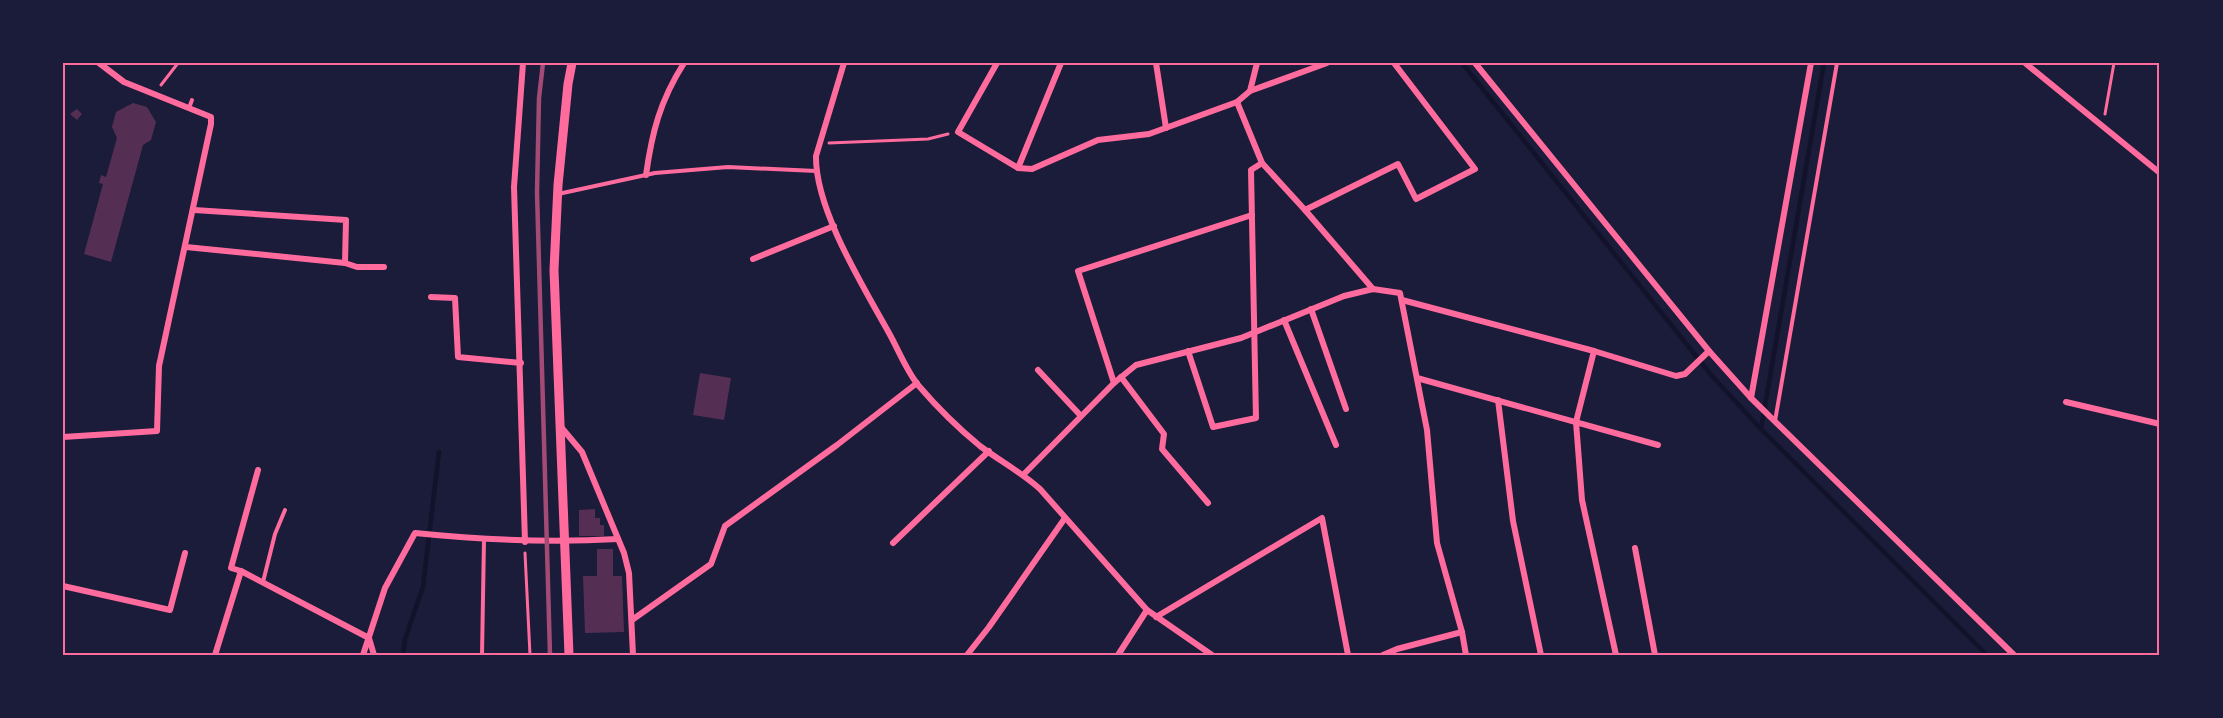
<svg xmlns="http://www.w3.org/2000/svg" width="2223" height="718" font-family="Inter,sans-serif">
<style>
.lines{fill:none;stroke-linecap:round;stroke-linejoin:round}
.stream{stroke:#12122b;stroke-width:4.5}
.building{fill:#542f53}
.path{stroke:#ff6b9d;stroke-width:3}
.service{stroke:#ff6b9d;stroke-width:4}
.minor{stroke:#ff6b9d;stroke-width:6}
.tertiary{stroke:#ff6b9d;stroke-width:9}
.rail{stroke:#a44b75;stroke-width:4.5}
.neatline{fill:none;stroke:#ff6b9d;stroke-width:2}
</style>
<rect width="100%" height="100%" fill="#1b1b3a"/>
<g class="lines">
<g class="stream">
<path d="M1462,63L1712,376L1761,429L1987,655"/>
<path d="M1761,429L1824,63"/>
<path d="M403,655L405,639L423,587L439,452"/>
</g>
</g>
<g class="building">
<path d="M133,103L147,107L156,122L151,140L143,145L111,262L84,254L103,184L99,183L101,175L106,177L117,138L112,127L116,112Z"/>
<path d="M77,109L82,114L77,120L70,114Z"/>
<path d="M700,373L731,378L724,420L693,415Z"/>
<path d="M595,509V518H600V525H604V536H579V510Z"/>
<path d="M597,549H613V576H622L624,632L585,633L583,576H597Z"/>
</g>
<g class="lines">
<g class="path">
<path d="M161,85L178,63"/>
<path d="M2105,114L2114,63"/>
<path d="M829,143L928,139L948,134"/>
<path d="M525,553L530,655"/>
</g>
<g class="service">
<path d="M189,108L192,100"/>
<path d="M558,194L655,173L728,167L816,171"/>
<path d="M1775,421L1837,63"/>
<path d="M263,582L275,534L285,510"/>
<path d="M482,655L484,540"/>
</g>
<g class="minor">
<path d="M523,63L514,187L525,542"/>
<path d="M844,63L816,156C815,209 863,286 889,333C898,349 906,370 918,385C936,406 958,428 980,446C1000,461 1021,472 1040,489L1147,610L1212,655"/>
<path d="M997,63L958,132L1018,168L1032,169L1098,140L1149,134L1237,102L1250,91L1257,63"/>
<path d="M1156,63L1166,128"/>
<path d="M1475,63L1709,351L1751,398L2014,655"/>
<path d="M2025,63L2160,173"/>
<path d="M1250,91L1327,63"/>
<path d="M1237,102L1262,163L1305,210L1373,289"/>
<path d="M1018,168L1061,63"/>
<path d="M646,175C652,132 660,101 684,63"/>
<path d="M194,210L346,220L345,263L357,267H384"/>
<path d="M1305,210L1398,164L1416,199L1475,169L1394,63"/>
<path d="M186,247L345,263"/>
<path d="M753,259L834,226"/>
<path d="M431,297L455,298L458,357L521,363"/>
<path d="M1402,300L1594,351L1676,376L1685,374L1709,351"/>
<path d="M1311,309L1346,409"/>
<path d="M1284,320L1336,445"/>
<path d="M1188,351L1213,427L1256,418L1251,170L1262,163"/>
<path d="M1594,351L1576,422L1582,500L1616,655"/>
<path d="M1038,370L1081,416"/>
<path d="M1121,377L1164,434L1162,449L1208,503"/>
<path d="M1417,378L1658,445"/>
<path d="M1114,383L1078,271L1252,215"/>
<path d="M1751,398L1811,63"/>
<path d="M1498,400L1513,521L1541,655"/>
<path d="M2066,402L2160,424"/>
<path d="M561,427L582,452L624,553L629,573L633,655"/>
<path d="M63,437L157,431L159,366L211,124V117L124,82L99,63"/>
<path d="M1024,474L1114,383L1136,365L1241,338L1344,296L1373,289L1400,293L1427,430L1437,543L1462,632L1466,655"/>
<path d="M893,543L989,451"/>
<path d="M1635,548L1655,655"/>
<path d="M241,571L231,568L258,470"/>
<path d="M63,586L170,610L185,553"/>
<path d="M1156,617L1322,518L1348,655"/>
<path d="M632,620L711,564L725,526L837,445L917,383"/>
<path d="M215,655L241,571L369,638L374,655"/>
<path d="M363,655L385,588L415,533C483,540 549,543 618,539"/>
<path d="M967,655L989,627L1065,518"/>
<path d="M1118,655L1147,610"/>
<path d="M1383,655L1397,649L1462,632"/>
</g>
<path class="tertiary" d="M569,655L554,270L558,185L568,84L572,63"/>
<path class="rail" d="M543,63L539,98L537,192L550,655"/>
</g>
<rect width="2223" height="718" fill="none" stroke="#1b1b3a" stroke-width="129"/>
<rect x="64" y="64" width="2094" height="590" class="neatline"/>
</svg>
